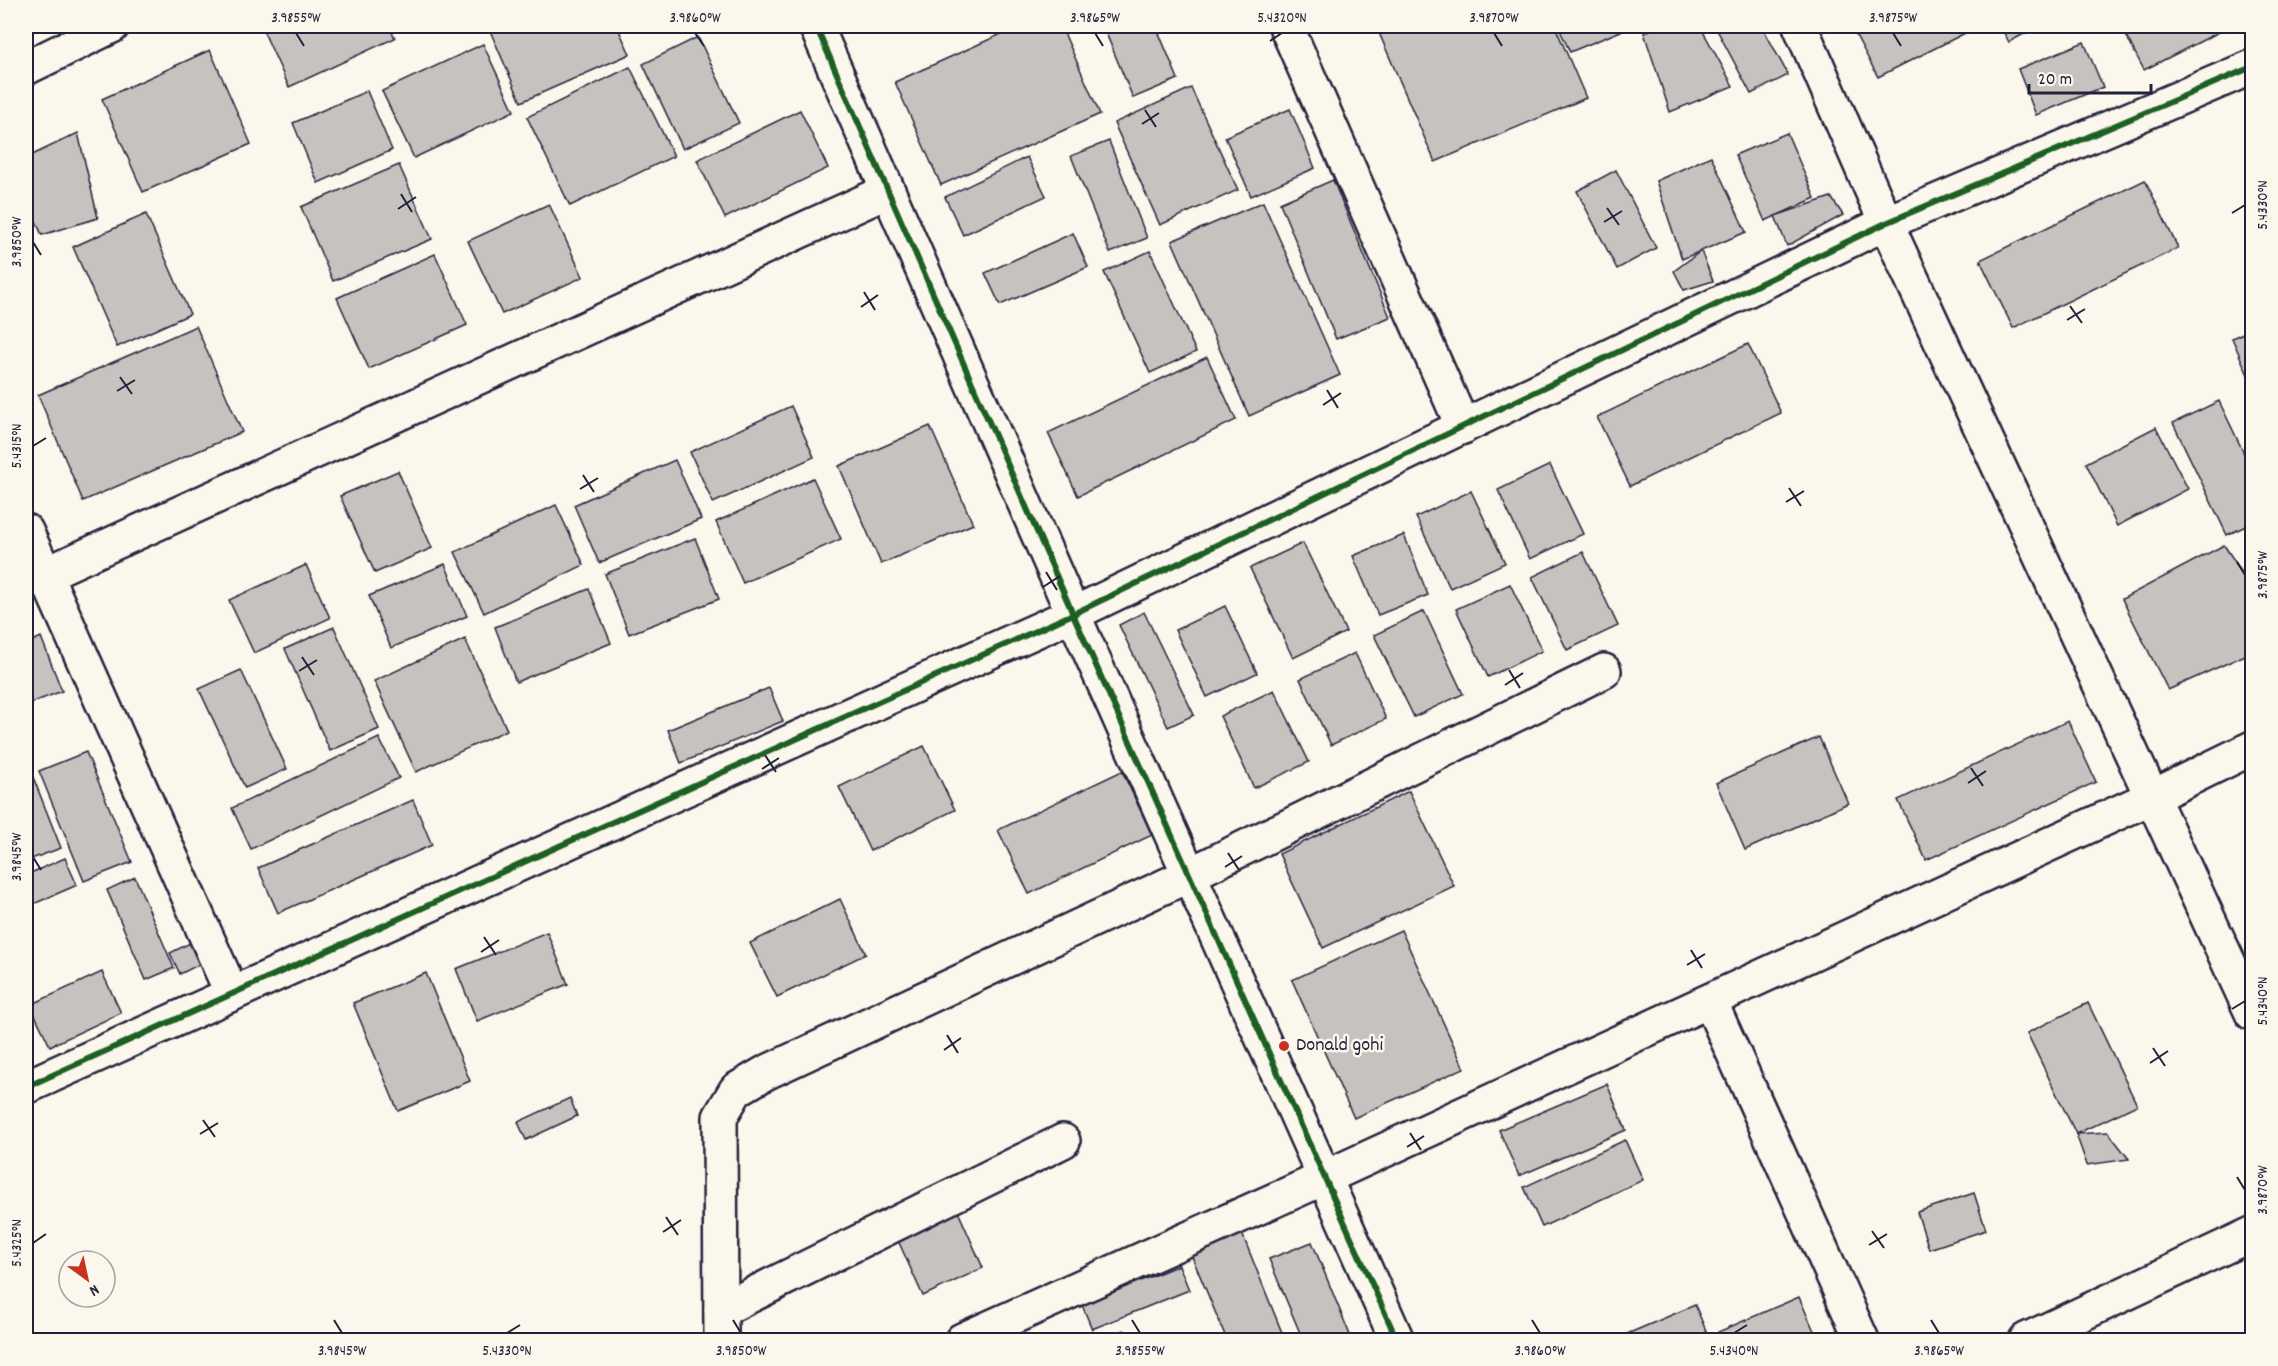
<svg xmlns="http://www.w3.org/2000/svg" width="2278" height="1366" font-family="Dekko,sans-serif">
<style>
.building{fill:#c6c2c0;stroke:#22223b;stroke-width:1.5}
.lines{fill:none;stroke-linecap:round;stroke-linejoin:round}
.minor-casing{stroke:#22223b;stroke-width:38}
.minor{stroke:#fbf7ec;stroke-width:33}
.cycleway-casing{stroke:#fbf7ec;stroke-width:10}
.cycleway{stroke:#1b5e20;stroke-width:6}
.ticks{fill:none;stroke:#22223b;stroke-width:2}
.poi-dot{fill:#c8321e;stroke:#fbf7ec;stroke-width:2}
.labels{text-anchor:middle;dominant-baseline:central;stroke-width:5;stroke-linejoin:round;paint-order:stroke}
.poi-label{font-size:20px;fill:#22223b;stroke:#fbf7ec;text-anchor:start}
.neatline{fill:none;stroke:#22223b;stroke-width:2}
.ticks-label{font-size:15px;text-anchor:middle;fill:#22223b}
</style>
<rect width="100%" height="100%" fill="#fbf7ec"/>
<filter id="ink" filterUnits="userSpaceOnUse"><feTurbulence type="fractalNoise" baseFrequency=".0167" numOctaves="2"/><feDisplacementMap in="SourceGraphic" scale="12" xChannelSelector="R" yChannelSelector="G"/><feConvolveMatrix kernelMatrix="1 2 1 2 8 2 1 2 1" color-interpolation-filters="sRGB"/></filter>
<g filter="url(#ink)">
<g class="building">
<path d="M267,26H389L395,38L289,87L262,28Z"/>
<path d="M488,26H617L630,54L521,102Z"/>
<path d="M1019,26H1061L1100,114L941,185L895,82Z"/>
<path d="M1103,26H1156L1178,79L1133,98Z"/>
<path d="M1376,26H1555L1586,98L1435,162Z"/>
<path d="M1558,26H1627L1628,28L1570,52Z"/>
<path d="M1658,26H1700L1733,86L1670,112L1644,33Z"/>
<path d="M1715,26H1762L1788,75L1751,94Z"/>
<path d="M1851,26H1979L1878,77Z"/>
<path d="M2000,26H2039L2009,42Z"/>
<path d="M2121,26H2231L2144,70Z"/>
<path d="M698,37L739,123L683,149L643,64Z"/>
<path d="M2084,42L2103,87L2036,115L2018,69Z"/>
<path d="M483,44L514,111L414,158L382,91Z"/>
<path d="M210,50L251,144L143,192L102,99Z"/>
<path d="M630,67L674,156L570,206L527,117Z"/>
<path d="M1191,88L1238,190L1160,225L1114,123Z"/>
<path d="M367,91L392,150L318,183L293,123Z"/>
<path d="M1290,109L1315,168L1251,196L1225,137Z"/>
<path d="M800,110L828,168L725,218L697,160Z"/>
<path d="M78,133L98,218L42,235L26,198V158Z"/>
<path d="M1787,133L1815,198L1765,221L1735,155Z"/>
<path d="M1109,141L1147,238L1110,253L1071,156Z"/>
<path d="M1711,156L1746,232L1682,259L1656,181Z"/>
<path d="M1027,157L1046,196L963,235L945,197Z"/>
<path d="M399,165L432,239L333,281L301,207Z"/>
<path d="M1616,170L1656,248L1617,269L1577,191Z"/>
<path d="M1333,180L1390,317L1336,339L1280,203Z"/>
<path d="M2145,180L2178,248L2013,328L1980,260Z"/>
<path d="M1831,197L1843,215L1787,246L1775,216Z"/>
<path d="M1263,202L1340,375L1249,416L1172,241Z"/>
<path d="M549,204L583,277L502,314L468,241Z"/>
<path d="M146,214L190,314L117,347L73,247Z"/>
<path d="M1073,233L1088,267L1000,305L985,273Z"/>
<path d="M1150,251L1196,352L1150,373L1104,272Z"/>
<path d="M1701,251L1713,281L1684,290L1674,271Z"/>
<path d="M435,254L467,325L369,369L337,298Z"/>
<path d="M196,326L242,432L83,501L38,395Z"/>
<path d="M2252,329V381L2251,382L2232,338Z"/>
<path d="M1748,344L1781,413L1630,486L1597,417Z"/>
<path d="M1207,357L1236,420L1078,496L1048,433Z"/>
<path d="M2219,401L2252,470V523L2227,535L2173,423Z"/>
<path d="M791,406L814,457L713,503L690,452Z"/>
<path d="M930,426L973,524L881,564L839,466Z"/>
<path d="M2156,427L2188,489L2117,526L2086,463Z"/>
<path d="M675,460L701,519L599,563L574,505Z"/>
<path d="M1550,465L1583,534L1530,559L1498,490Z"/>
<path d="M398,471L432,548L375,573L340,496Z"/>
<path d="M813,478L841,539L743,583L716,522Z"/>
<path d="M1471,491L1505,563L1450,588L1416,517Z"/>
<path d="M556,505L584,565L484,613L455,552Z"/>
<path d="M1404,535L1428,595L1378,615L1353,556Z"/>
<path d="M695,538L719,599L629,634L605,574Z"/>
<path d="M1303,543L1346,632L1293,658L1250,568Z"/>
<path d="M2224,545L2252,588V652L2168,690L2122,599Z"/>
<path d="M1583,552L1618,626L1567,650L1532,577Z"/>
<path d="M445,564L467,616L391,648L369,596Z"/>
<path d="M306,565L330,618L254,653L229,600Z"/>
<path d="M1510,584L1542,651L1488,677L1456,609Z"/>
<path d="M589,589L611,643L516,682L495,627Z"/>
<path d="M1225,606L1257,673L1207,697L1175,630Z"/>
<path d="M1424,611L1463,694L1414,717L1374,635Z"/>
<path d="M1144,612L1194,715L1168,727L1119,625Z"/>
<path d="M334,627L379,729L330,751L285,649Z"/>
<path d="M41,637L62,691L26,705V644Z"/>
<path d="M465,639L507,730L416,772L374,681Z"/>
<path d="M1355,653L1386,719L1331,745L1300,679Z"/>
<path d="M241,670L287,769L245,788L199,689Z"/>
<path d="M769,688L783,721L681,763L668,730Z"/>
<path d="M1274,690L1309,762L1254,788L1220,716Z"/>
<path d="M2068,721L2096,782L1926,860L1898,800Z"/>
<path d="M1819,737L1848,803L1745,850L1716,783Z"/>
<path d="M379,738L399,778L251,849L232,808Z"/>
<path d="M924,746L955,810L870,851L839,787Z"/>
<path d="M86,752L132,862L84,881L39,771Z"/>
<path d="M1122,771L1152,835L1029,894L998,830Z"/>
<path d="M33,777L61,848L26,861V780Z"/>
<path d="M1409,791L1454,886L1323,948L1279,854Z"/>
<path d="M413,800L432,845L278,913L258,868Z"/>
<path d="M65,858L77,885L29,906L26,897V875Z"/>
<path d="M135,877L174,968L146,980L107,890Z"/>
<path d="M840,899L866,954L777,997L750,943Z"/>
<path d="M1401,930L1464,1068L1354,1118L1292,980Z"/>
<path d="M547,932L568,984L477,1021L456,969Z"/>
<path d="M192,942L202,963L180,974L170,953Z"/>
<path d="M102,972L121,1013L50,1046L30,1005Z"/>
<path d="M426,973L470,1081L398,1111L353,1003Z"/>
<path d="M2088,1003L2137,1105L2076,1134L2027,1033Z"/>
<path d="M1607,1084L1626,1130L1519,1176L1499,1130Z"/>
<path d="M570,1098L577,1116L526,1140L518,1122Z"/>
<path d="M2108,1132L2129,1159L2087,1165L2076,1134Z"/>
<path d="M1625,1140L1643,1180L1542,1227L1524,1187Z"/>
<path d="M1974,1193L1986,1230L1929,1249L1917,1212Z"/>
<path d="M957,1209L983,1268L923,1296L896,1236Z"/>
<path d="M1241,1231L1285,1340H1227L1190,1252Z"/>
<path d="M1312,1242L1352,1340H1303L1269,1259Z"/>
<path d="M1179,1265L1189,1290L1092,1329L1082,1305Z"/>
<path d="M1799,1297L1818,1340H1722L1718,1332Z"/>
<path d="M1695,1305L1710,1340H1613Z"/>
<path d="M1124,1330L1128,1340H1100Z"/>
</g>
<g class="lines">
<g class="minor-casing">
<g id="minor">
<path d="M816,26L1073,614L1397,1340"/>
<path d="M1286,26L1463,427"/>
<path d="M1800,26L1886,223L2252,1013"/>
<path d="M26,68L112,26"/>
<path d="M26,531L232,994"/>
<path d="M26,583L888,191"/>
<path d="M1710,1001L1862,1340"/>
<path d="M26,1087L1073,614L1886,223L2252,67"/>
<path d="M721,1310L1063,1141"/>
<path d="M721,1340L720,1117L736,1090L765,1073L1191,874L1604,671"/>
<path d="M962,1340L1324,1178L2152,797L2252,748"/>
<path d="M2026,1340L2252,1234"/>
</g>
</g>
<use href="#minor" class="minor"/>
<g class="cycleway-casing">
<g id="cycleway">
<path d="M816,26L1073,614L1397,1340"/>
<path d="M26,1087L1073,614L1886,223L2252,67"/>
</g>
</g>
<use href="#cycleway" class="cycleway"/>
</g>
</g>
<path class="ticks" d="M296,33L304,46M695,33L704,46M1095,33L1103,46M1494,33L1502,46M1893,33L1901,46M1270,41L1282,33M1145,110L1156,127M1142,124L1159,113M401,194L412,212M1607,208L1619,225M398,209L416,197M2232,213L2245,205M1604,222L1622,211M33,242L41,255M864,292L875,310M2070,306L2082,323M861,307L878,295M2067,320L2085,309M120,377L132,394M1327,390L1338,408M117,391L135,380M1323,405L1341,393M33,446L46,438M583,475L594,492M1789,488L1801,506M580,489L598,478M1786,502L1804,491M2237,562L2245,575M1046,572L1057,590M1043,587L1060,576M302,657L314,675M1509,670L1520,688M299,671L317,660M1505,685L1523,673M765,755L776,772M1971,768L1983,786M762,769L779,758M1968,783L1986,771M1228,853L1239,870M33,857L41,870M1225,867L1242,856M484,937L496,955M1691,950L1702,968M481,952L499,940M1687,965L1705,954M2232,1009L2245,1001M947,1035L958,1053M2153,1048L2165,1066M944,1050L961,1038M2150,1063L2168,1051M203,1120L215,1137M1410,1133L1421,1150M200,1134L218,1123M1407,1147L1424,1136M2237,1177L2245,1190M666,1217L678,1235M1872,1231L1884,1248M663,1232L681,1220M33,1243L46,1234M1869,1245L1887,1234M334,1320L342,1333M733,1320L741,1333M1132,1320L1140,1333M1532,1320L1540,1333M1931,1320L1939,1333M507,1333L520,1325M1734,1333L1747,1325"/>
<circle class="poi-dot" cx="1284" cy="1046" r="6"/>
<g class="labels">
<g class="poi-label">
<text x="1296" y="1046">Donald gohi</text>
</g>
</g>
<rect width="2278" height="1366" fill="none" stroke="#fbf7ec" stroke-width="66"/>
<g transform="translate(87 1279) rotate(147)"><circle r="28" fill="#fbf7ec" stroke="#a4a2a5" stroke-width="1.5"/>
<path d="M0-4.5L10 22L0 15L-10 22Z" fill="#c8321e"/>
<text y="-9" font-size="16" font-weight="bold" text-anchor="middle" fill="#22223b">N</text>
</g>
<path d="M2029 84v9h122v-9" fill="none" stroke="#22223b" stroke-width="3"/>
<text x="2038" y="84" font-size="18" fill="#22223b" stroke="#fbf7ec" stroke-width="4.5" paint-order="stroke">20 m</text>
<rect x="33" y="33" width="2212" height="1300" class="neatline"/>
<g class="ticks-label">
<text x="296" y="22">3.9855°W</text>
<text x="695" y="22">3.9860°W</text>
<text x="1095" y="22">3.9865°W</text>
<text x="1282" y="22">5.4320°N</text>
<text x="1494" y="22">3.9870°W</text>
<text x="1893" y="22">3.9875°W</text>
<text transform="translate(2262 205) rotate(-90)" y="5">5.4330°N</text>
<text transform="translate(16 242) rotate(-90)" y="5">3.9850°W</text>
<text transform="translate(16 446) rotate(-90)" y="5">5.4315°N</text>
<text transform="translate(2262 575) rotate(-90)" y="5">3.9875°W</text>
<text transform="translate(16 857) rotate(-90)" y="5">3.9845°W</text>
<text transform="translate(2262 1001) rotate(-90)" y="5">5.4340°N</text>
<text transform="translate(2262 1190) rotate(-90)" y="5">3.9870°W</text>
<text transform="translate(16 1243) rotate(-90)" y="5">5.4325°N</text>
<text x="342" y="1355">3.9845°W</text>
<text x="507" y="1355">5.4330°N</text>
<text x="741" y="1355">3.9850°W</text>
<text x="1140" y="1355">3.9855°W</text>
<text x="1540" y="1355">3.9860°W</text>
<text x="1734" y="1355">5.4340°N</text>
<text x="1939" y="1355">3.9865°W</text>
</g>
</svg>
